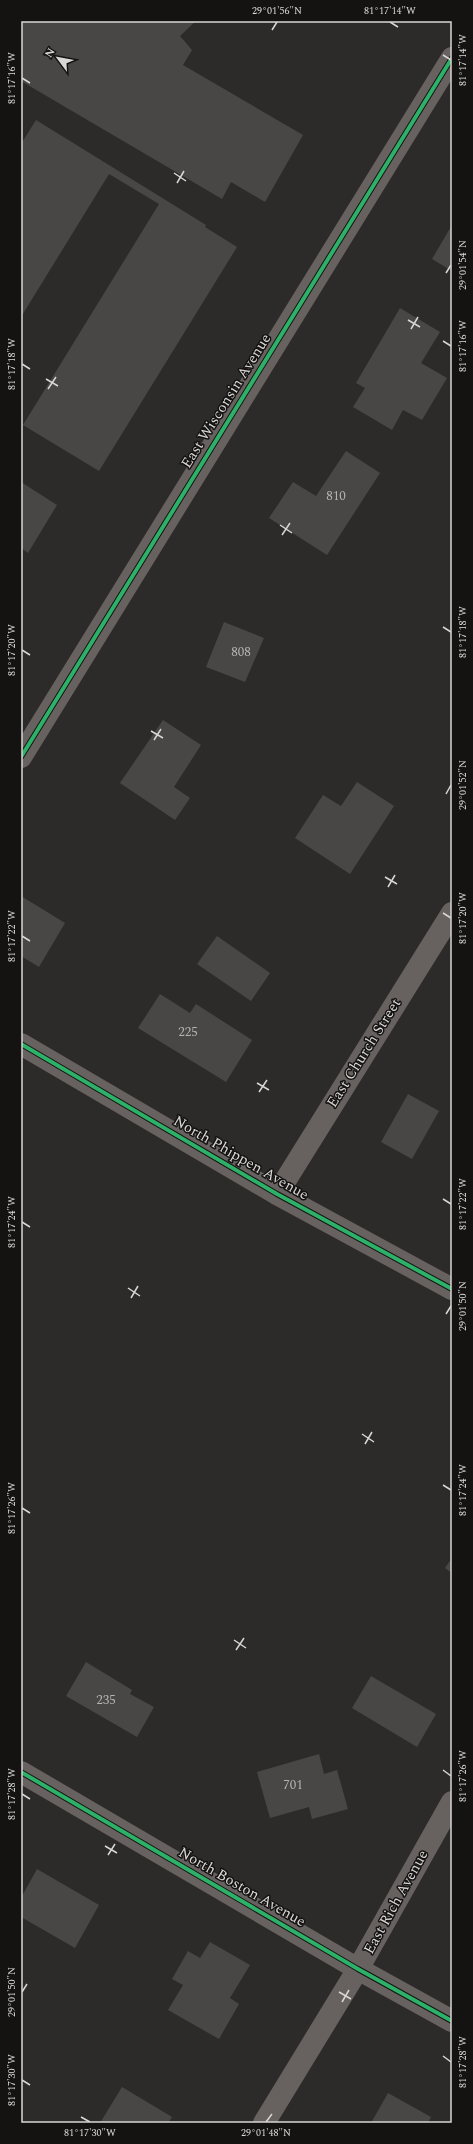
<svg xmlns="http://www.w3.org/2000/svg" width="473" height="2144" font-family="Spectral,serif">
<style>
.building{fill:#494746}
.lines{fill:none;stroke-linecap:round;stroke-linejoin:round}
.minor{stroke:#676260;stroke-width:22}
.cycleway-casing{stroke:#151312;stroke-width:6}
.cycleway{stroke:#2db169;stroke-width:4}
.ticks{fill:none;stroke:#d9d6d6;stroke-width:1.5}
.labels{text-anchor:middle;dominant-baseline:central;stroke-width:3;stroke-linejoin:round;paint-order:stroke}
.number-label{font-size:13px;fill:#b5b2b2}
.street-label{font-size:15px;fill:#d9d6d6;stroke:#151312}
.neatline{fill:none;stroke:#d9d6d6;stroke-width:1.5}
.ticks-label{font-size:10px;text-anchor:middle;fill:#d9d6d6}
</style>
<rect width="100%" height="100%" fill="#2d2b29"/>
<g class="building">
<path d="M21,21H196L180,36L192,50L183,65L303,135L265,202L231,182L222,199L21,81Z"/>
<path d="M36,120L206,225L205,227L237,247L99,471L23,425L159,204L109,174L21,317V144Z"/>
<path d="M452,225V271L432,259Z"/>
<path d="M400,308L440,332L421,363L447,378L422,420L403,410L392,430L353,407L365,388L356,383Z"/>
<path d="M346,451L380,473L327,555L269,518L293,482L316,496Z"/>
<path d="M21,482L57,505L28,553L21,548Z"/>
<path d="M224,622L264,638L245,682L206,667Z"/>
<path d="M163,720L201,745L174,787L190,798L175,820L120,783Z"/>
<path d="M357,782L394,806L350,874L295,838L323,795L341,806Z"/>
<path d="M21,896L65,923L39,967L21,956Z"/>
<path d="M217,936L270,973L251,1001L197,964Z"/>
<path d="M160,994L190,1013L196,1004L252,1040L226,1082L138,1028Z"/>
<path d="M408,1094L439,1111L412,1159L381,1142Z"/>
<path d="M452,1558V1573L445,1568Z"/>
<path d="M86,1662L132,1690L130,1694L154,1707L137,1737L66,1696Z"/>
<path d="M371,1676L436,1714L417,1747L352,1708Z"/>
<path d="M319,1754L324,1774L337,1770L348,1809L312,1819L309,1807L270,1818L257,1772Z"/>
<path d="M37,1869L99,1905L75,1948L21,1917V1898Z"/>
<path d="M210,1942L250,1965L230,1998L239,2004L219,2039L168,2010L183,1985L172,1979L188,1951L200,1958Z"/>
<path d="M122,2087L172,2117L168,2123H100Z"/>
<path d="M388,2093L431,2117L428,2123H371Z"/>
</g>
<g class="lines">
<g class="minor">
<path d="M21,757L452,58"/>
<path d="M21,1044L277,1194L452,1289"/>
<path d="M277,1194L452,913"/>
<path d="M21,1772L358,1969L452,2021"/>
<path d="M264,2123L358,1969L452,1802"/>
</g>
<g class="cycleway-casing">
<g id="cycleway">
<path d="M21,757L452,58"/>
<path d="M21,1044L277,1194L452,1289"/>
<path d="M21,1772L358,1969L452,2021"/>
</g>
</g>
<use href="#cycleway" class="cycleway"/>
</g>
<path class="ticks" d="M390,22L398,27M272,30L277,22M443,55L451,60M22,78L30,83M174,173L186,181M177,183L184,171M446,273L451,265M408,320L420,327M411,329L418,317M443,341L451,346M22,364L30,369M46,379L58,386M48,389L56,377M280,525L292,533M282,535L290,523M443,627L451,632M22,650L30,655M151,731L163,738M154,740L161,729M446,794L451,785M385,877L397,884M388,887L395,875M443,913L451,918M22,936L30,941M257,1083L269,1090M259,1092L267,1080M443,1199L451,1204M22,1222L30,1227M128,1288L140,1296M131,1298L138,1286M446,1314L451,1306M362,1434L374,1442M365,1444L372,1432M443,1485L451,1490M22,1508L30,1513M234,1640L246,1648M236,1650L244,1638M443,1770L451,1776M22,1794L30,1799M105,1846L117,1853M108,1855L115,1844M22,1992L27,1984M339,1992L351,1999M342,2002L349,1990M443,2056L451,2062M22,2080L30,2085M81,2117L90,2122M266,2122L272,2114"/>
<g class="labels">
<g class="number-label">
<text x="336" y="496">810</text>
<text x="241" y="652">808</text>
<text x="188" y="1032">225</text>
<text x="106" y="1700">235</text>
<text x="293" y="1785">701</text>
</g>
<g class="street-label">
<text transform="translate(226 401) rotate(-58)">East Wisconsin Avenue</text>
<text transform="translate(364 1053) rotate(-58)">East Church Street</text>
<text transform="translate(241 1158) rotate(30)">North Phippen Avenue</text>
<text transform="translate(242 1887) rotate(30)">North Boston Avenue</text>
<text transform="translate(396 1902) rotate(-61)">East Rich Avenue</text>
</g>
</g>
<rect width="473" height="2144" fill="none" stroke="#151312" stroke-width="44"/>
<g transform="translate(58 58) rotate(302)" stroke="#151312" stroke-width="3" paint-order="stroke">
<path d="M0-3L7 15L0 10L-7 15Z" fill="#d9d6d6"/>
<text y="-6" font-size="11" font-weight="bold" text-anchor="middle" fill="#d9d6d6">N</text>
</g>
<rect x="22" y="22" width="429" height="2100" class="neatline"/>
<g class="ticks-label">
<text x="277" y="14">29°01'56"N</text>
<text x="390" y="14">81°17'14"W</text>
<text transform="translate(462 60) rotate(-90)" y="4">81°17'14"W</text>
<text transform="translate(11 78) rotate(-90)" y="4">81°17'16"W</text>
<text transform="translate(462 265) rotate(-90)" y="4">29°01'54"N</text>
<text transform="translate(462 346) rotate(-90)" y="4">81°17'16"W</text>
<text transform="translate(11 364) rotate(-90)" y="4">81°17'18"W</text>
<text transform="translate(462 632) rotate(-90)" y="4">81°17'18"W</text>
<text transform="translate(11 650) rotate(-90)" y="4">81°17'20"W</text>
<text transform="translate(462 785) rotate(-90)" y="4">29°01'52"N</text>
<text transform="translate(462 918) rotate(-90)" y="4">81°17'20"W</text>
<text transform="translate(11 936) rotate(-90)" y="4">81°17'22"W</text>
<text transform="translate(462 1204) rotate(-90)" y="4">81°17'22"W</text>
<text transform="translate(11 1222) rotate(-90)" y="4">81°17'24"W</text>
<text transform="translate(462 1306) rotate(-90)" y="4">29°01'50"N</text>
<text transform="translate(462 1490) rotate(-90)" y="4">81°17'24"W</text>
<text transform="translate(11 1508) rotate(-90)" y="4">81°17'26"W</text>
<text transform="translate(462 1776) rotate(-90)" y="4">81°17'26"W</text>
<text transform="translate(11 1794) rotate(-90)" y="4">81°17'28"W</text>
<text transform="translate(11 1992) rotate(-90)" y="4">29°01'50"N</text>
<text transform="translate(462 2062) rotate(-90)" y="4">81°17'28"W</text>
<text transform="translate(11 2080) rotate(-90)" y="4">81°17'30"W</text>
<text x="90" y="2136">81°17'30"W</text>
<text x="266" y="2136">29°01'48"N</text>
</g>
</svg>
